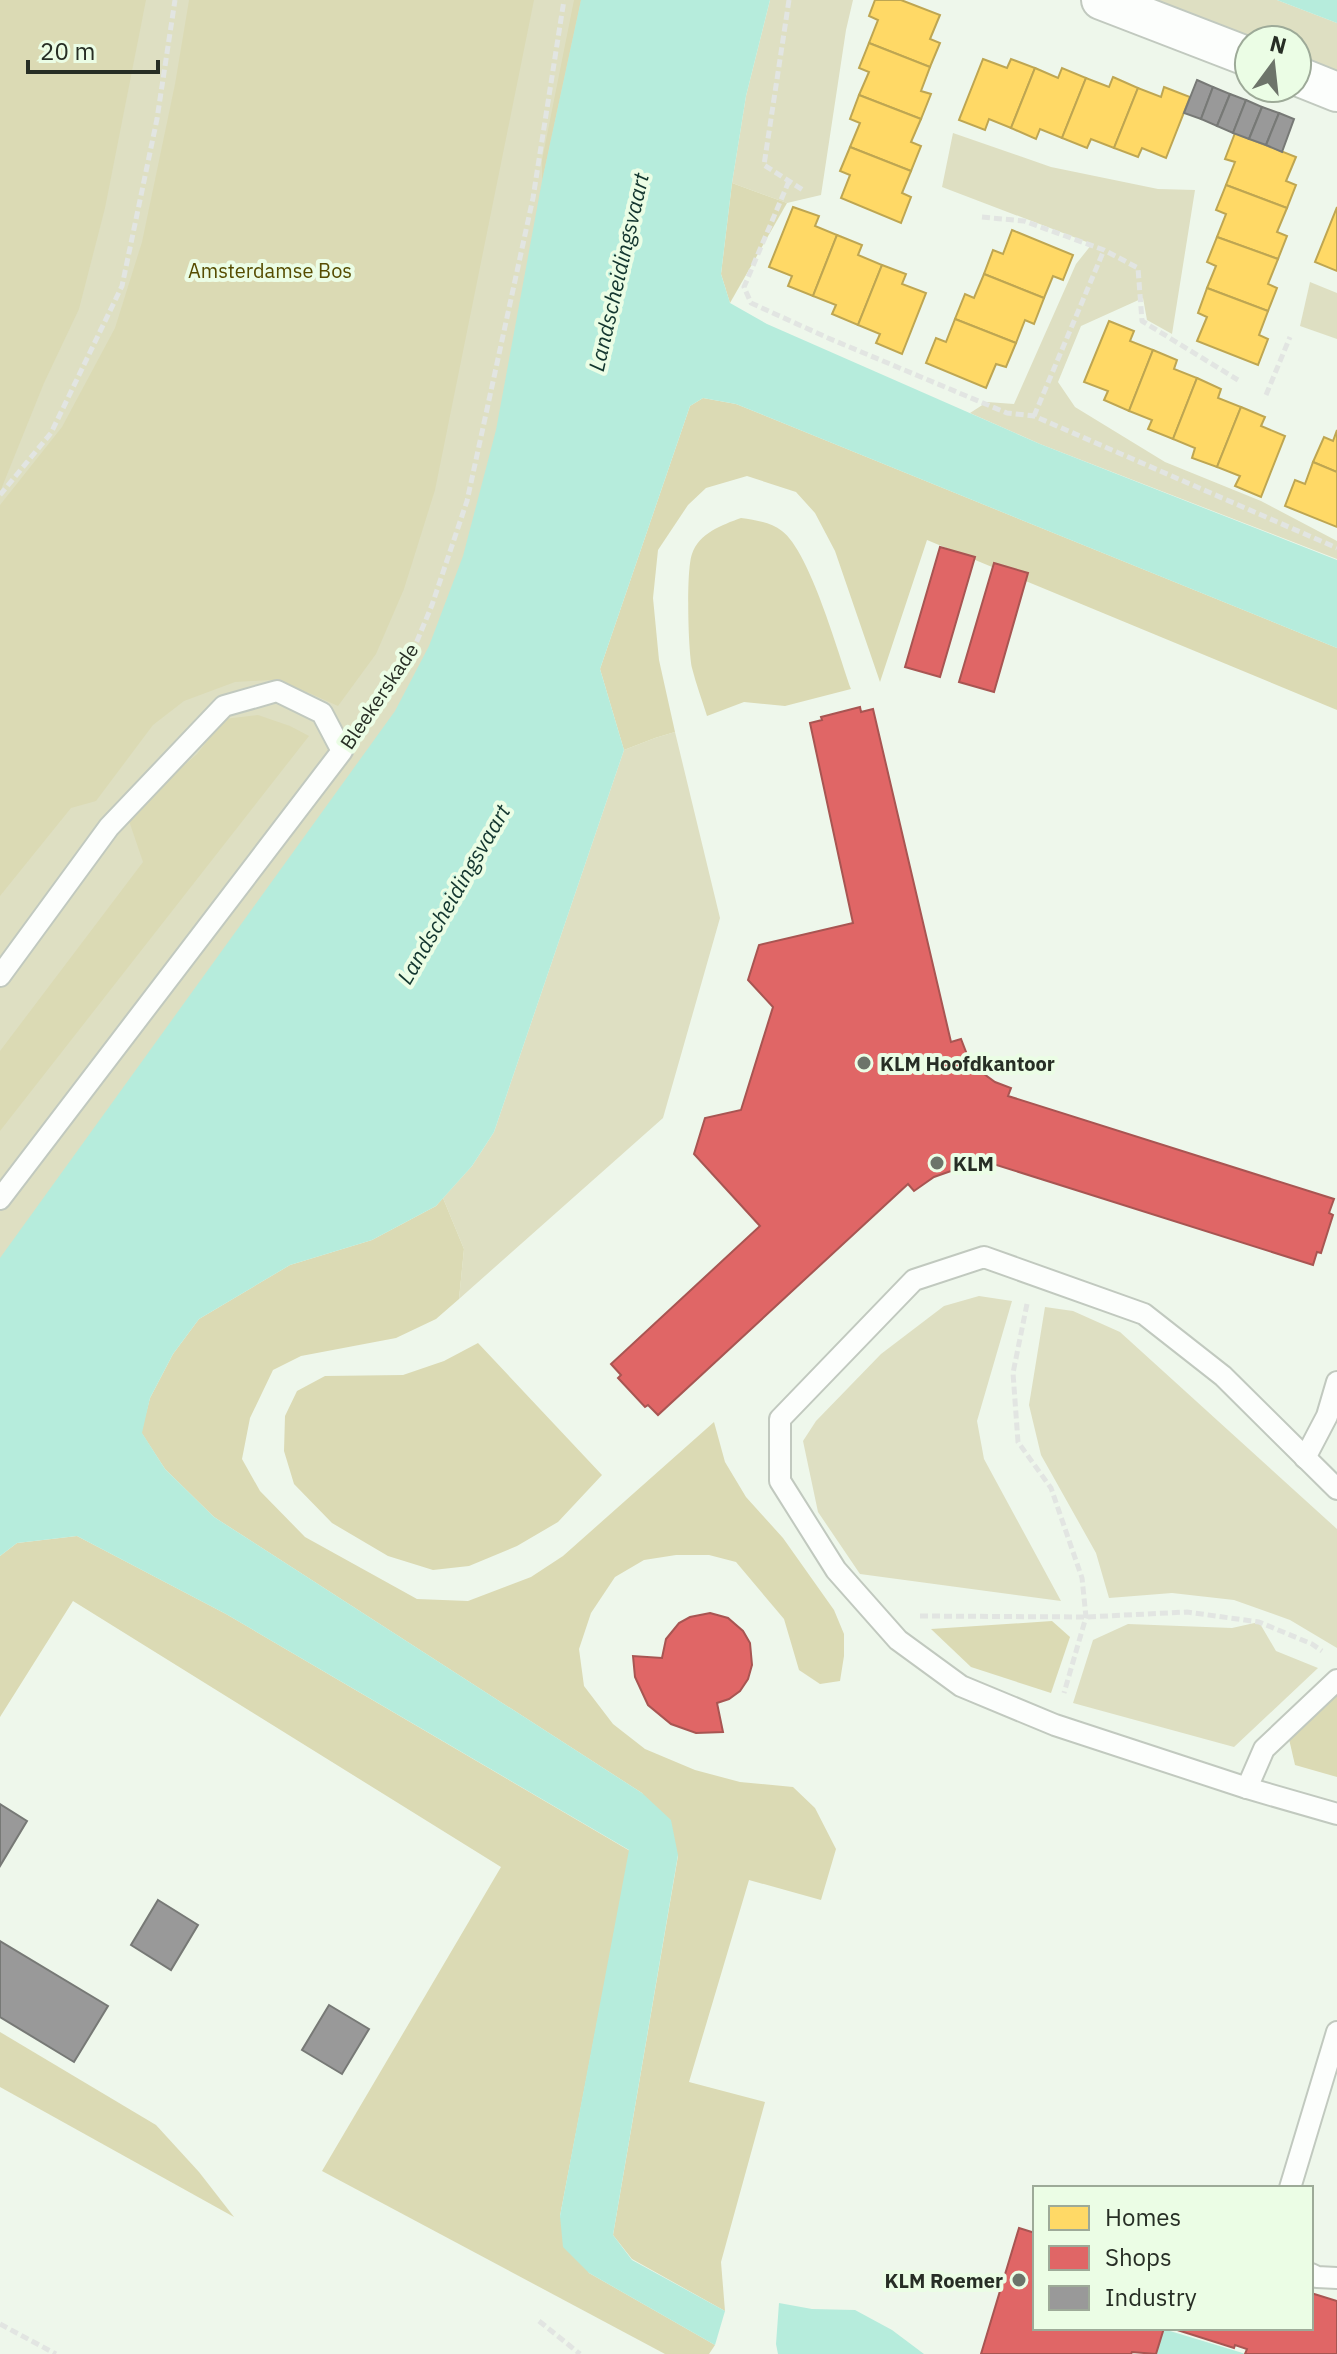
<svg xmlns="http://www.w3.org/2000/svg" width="1337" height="2354" font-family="'IBM Plex Sans',sans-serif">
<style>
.green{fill:#dedfc2}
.forest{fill:#dbdab4}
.water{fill:#b6ecdc}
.homes{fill:#ffd966;stroke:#bea652;stroke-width:2}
.shops{fill:#e06666;stroke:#a85552;stroke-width:2}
.industry{fill:#999;stroke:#777976;stroke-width:2}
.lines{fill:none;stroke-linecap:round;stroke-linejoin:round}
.service-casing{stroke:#c1c9bf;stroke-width:24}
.minor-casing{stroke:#c1c9bf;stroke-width:42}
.path{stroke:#e2e5e2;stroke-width:5;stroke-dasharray:8 4;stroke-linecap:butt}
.service{stroke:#fcfefc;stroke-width:20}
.minor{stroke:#fcfefc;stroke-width:38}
.poi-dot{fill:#6d746a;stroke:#ebfde5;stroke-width:3}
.labels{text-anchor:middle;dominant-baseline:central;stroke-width:8;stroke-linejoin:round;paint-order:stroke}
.park-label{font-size:20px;fill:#564c00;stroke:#ebfde5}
.street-label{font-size:20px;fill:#272e25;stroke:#ebfde5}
.poi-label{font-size:20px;font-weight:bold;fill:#272e25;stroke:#ebfde5;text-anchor:start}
.water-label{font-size:22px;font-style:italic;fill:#12352e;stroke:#ebfde5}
</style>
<rect width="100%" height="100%" fill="#eef7eb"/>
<g class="green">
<path d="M0,0H599L479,627L0,1336Z"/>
<path d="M770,0H853L846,30L821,195L787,203L732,183L746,96Z"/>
<path d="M1142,0H1277L1337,23V78L1297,62V40H1249Z"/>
<path d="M953,133L1051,167L1158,189L1195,190L1172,334L1147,320L1143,298L1081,326L1058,382L1075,407L1165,462L1261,501L1337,541V559L1040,444L970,413L987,402L1014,404L1076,264L1092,244L942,187Z"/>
<path d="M1310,282L1337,293V339L1300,326Z"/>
<path d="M675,732L720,918L663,1118L459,1299L464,1249L443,1198L472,1166L494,1132L624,750L655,738Z"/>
<path d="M979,1296L1012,1301L977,1421L984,1459L1061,1601L860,1574L818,1512L803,1441L816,1421L881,1354L944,1306Z"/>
<path d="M1045,1307L1073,1311L1120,1332L1337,1529V1648L1290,1620L1234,1600L1172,1593L1109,1598L1096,1553L1041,1455L1029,1405Z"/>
<path d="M1259,1622L1276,1651L1318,1668L1234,1747L1073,1703L1093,1640L1128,1624L1232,1628Z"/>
</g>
<g class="forest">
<path d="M0,0H146L105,208L79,309L44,383L0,492Z"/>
<path d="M189,0H534L435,490L404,589L376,654L338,706L309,693L270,680L235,682L184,701L153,725L96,801L71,808L0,896V505L62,427L115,328L142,242L175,84Z"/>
<path d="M574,0H581L542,181V160Z"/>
<path d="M732,183L787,203L730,303L721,274Z"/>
<path d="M703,398L736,404L1337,648V710L927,540L880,682L835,551L815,513L796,492L747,476L706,488L688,505L658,550L653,598L659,660L675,732L655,738L624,750L600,669L690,406Z"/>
<path d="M741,518C755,520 770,522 782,531C810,552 838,653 851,689L785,706L744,702L707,716C702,700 696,684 692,668C688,649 686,570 692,554C699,533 722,525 741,518Z"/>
<path d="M258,715L290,726L309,736L0,1131V1051L143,862L127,815L197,754L224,719Z"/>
<path d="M443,1198L464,1249L459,1299L436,1319L396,1338L301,1356L273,1370L250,1418L242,1459L260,1491L305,1537L417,1599L468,1601L531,1577L563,1556L714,1422L725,1462L746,1497L783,1538L834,1610L844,1634V1656L840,1681L820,1684L799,1670L784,1619L736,1562L709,1555H676L644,1560L615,1577L591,1613L579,1649L584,1686L613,1724L645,1749L695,1770L740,1782L793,1787L815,1808L836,1849L821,1900L749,1880L689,2082L765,2102L721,2262L725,2311L632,2259L613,2235L678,1856L642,1793L214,1517L165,1469L141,1432L150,1398L173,1354L199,1319L290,1265L372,1240L436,1206Z"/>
<path d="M478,1343L602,1475L558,1522L517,1546L469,1566L433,1570L388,1556L332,1523L294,1484L284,1451L285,1416L297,1391L325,1376L403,1375L444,1361Z"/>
<path d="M77,1536L226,1614L630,1851L560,2216L589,2273L715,2345L709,2354H665L322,2171L501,1867L73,1601L0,1717V1556L17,1543Z"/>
<path d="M1052,1621L1070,1637L1051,1693L971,1667L931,1629Z"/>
<path d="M1337,1690V1777L1295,1765L1289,1739Z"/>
<path d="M0,2032L156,2125L199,2172L234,2217L0,2087Z"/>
</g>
<g class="water">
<path d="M581,0H770L746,96L732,183L721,274L730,303L767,324L1040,444L1337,560V648L736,404L703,398L690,406L600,669L624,750L494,1132L472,1166L436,1206L372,1240L290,1265L199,1319L173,1354L150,1398L142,1433L165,1469L214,1517L642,1793L671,1820L678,1855L613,2235L632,2260L725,2311L715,2345L589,2273L563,2247L560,2216L629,1850L226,1614L77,1536L17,1543L0,1556V1258L395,711L429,646L463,556L496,430L542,181Z"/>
<path d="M1277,0H1337V23Z"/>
<path d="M779,2303L812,2309L855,2310L892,2330L924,2354H778L776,2344Z"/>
<path d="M1157,2328H1160L1246,2354H1150Z"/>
</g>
<g class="homes">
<path d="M875,0H901L940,15L930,39L940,43L930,67L869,43L878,20L869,16Z"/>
<path d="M869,43L930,67L921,91L931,94L921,119L859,95L869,72L859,68Z"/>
<path d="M983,59L1007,68L1011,59L1035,68L1011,128L989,119L985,130L959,120Z"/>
<path d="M1035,68L1058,78L1062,68L1086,78L1062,138L1040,129L1036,139L1011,128Z"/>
<path d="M1113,77L1138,88L1114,148L1091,139L1087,148L1062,138L1086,78L1109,87Z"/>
<path d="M1164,87L1190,97L1166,158L1142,148L1138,157L1114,148L1138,88L1161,97Z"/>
<path d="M859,95L921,119L911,142L921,146L911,171L850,147L860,123L850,119Z"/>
<path d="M1235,133L1296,157L1286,181L1296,185L1287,208L1226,185L1235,162L1225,159Z"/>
<path d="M850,147L911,171L902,193L911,197L901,223L841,198L850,175L840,171Z"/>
<path d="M1226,185L1287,208L1277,232L1287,236L1278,259L1217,237L1226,214L1216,210Z"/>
<path d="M793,207L819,216L815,226L837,235L813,296L788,286L792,276L769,267Z"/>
<path d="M1337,207V271L1315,262Z"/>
<path d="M1012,230L1073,255L1063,280L1053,276L1044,298L984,274L993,250L1003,254Z"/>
<path d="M837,235L862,245L858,255L882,265L858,325L832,314L836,305L813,296Z"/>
<path d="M1217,237L1278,259L1268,284L1277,288L1268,311L1207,288L1216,266L1207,262Z"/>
<path d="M882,265L906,274L902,284L926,293L902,354L876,343L880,334L858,325Z"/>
<path d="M984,274L1044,298L1034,324L1025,320L1016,343L955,319L965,294L974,298Z"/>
<path d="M1207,288L1268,311L1259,335L1268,339L1258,365L1197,341L1207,317L1198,313Z"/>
<path d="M955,319L1016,343L1006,367L996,364L986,388L926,363L936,338L946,342Z"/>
<path d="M1109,321L1134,331L1130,341L1153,350L1129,411L1104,400L1108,391L1084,382Z"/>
<path d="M1153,350L1177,360L1174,369L1197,378L1173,439L1148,429L1152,420L1129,411Z"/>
<path d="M1197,378L1221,389L1218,398L1241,407L1217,467L1192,458L1195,448L1173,439Z"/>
<path d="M1241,407L1265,417L1261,426L1285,436L1261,497L1235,486L1240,476L1217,467Z"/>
<path d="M1337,430V472L1313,462L1324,437L1333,441Z"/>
<path d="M1313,462L1337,472V527L1285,506L1295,480L1305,484Z"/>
</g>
<g class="shops">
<path d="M940,547L975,557L940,677L905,667Z"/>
<path d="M994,563L1028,573L994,692L959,682Z"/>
<path d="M860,707L861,712L873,709L951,1042L961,1039L968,1057L980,1071L995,1082L1011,1088L1008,1096L1334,1199L1329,1213L1333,1215L1321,1253L1317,1252L1313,1265L987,1162L984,1171H951L934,1177L914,1191L908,1184L658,1415L648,1405L645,1407L618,1378L621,1375L611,1364L760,1226L694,1154L705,1118L741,1110L773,1007L748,980L759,945L853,923L810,723L822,720L821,717Z"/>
<path d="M710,1613L728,1618L743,1631L750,1643L752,1665L748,1679L740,1691L729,1699L717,1703L723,1732L696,1733L671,1724L648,1705L635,1677L633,1656L662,1658L666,1639L679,1623L690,1617Z"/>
<path d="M1019,2228L1035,2233V2328H1164L1156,2354L1132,2352L1131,2354H981Z"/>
<path d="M1311,2293L1337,2301V2354H1245L1247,2349L1235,2345L1234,2348L1171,2328H1311Z"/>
</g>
<g class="industry">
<path d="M1197,80L1213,87L1201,119L1184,113Z"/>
<path d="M1213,87L1230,94L1217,126L1201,119Z"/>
<path d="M1230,94L1246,100L1233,133L1217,126Z"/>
<path d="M1246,100L1262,107L1249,139L1233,133Z"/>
<path d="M1262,107L1279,113L1266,145L1249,139Z"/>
<path d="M1279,113L1294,119L1282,152L1266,145Z"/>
<path d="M0,1804L27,1821L0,1866Z"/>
<path d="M158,1900L198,1925L171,1970L131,1945Z"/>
<path d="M0,1941L108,2006L74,2062L0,2017Z"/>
<path d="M329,2005L369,2029L342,2074L302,2050Z"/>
</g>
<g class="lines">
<g class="service-casing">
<g id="service">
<path d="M0,976L109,827L224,706L277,691L322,713L342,751L0,1199"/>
<path d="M1305,1458L1327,1416L1337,1382"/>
<path d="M1337,1489L1223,1376L1144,1314L984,1257L914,1280L780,1419V1481L836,1570L898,1640L961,1686L1055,1725L1247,1788L1337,1814"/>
<path d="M1247,1788L1264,1749L1337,1680"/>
<path d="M1290,2188L1337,2032"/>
<path d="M1311,2274L1317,2277L1337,2278"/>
</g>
</g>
<g class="minor-casing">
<g id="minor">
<path d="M1101,0L1249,57"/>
<path d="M1297,76L1337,92"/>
</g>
</g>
<g class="path">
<path d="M789,0L764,165L803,190"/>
<path d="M789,181L744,287L751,303L828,338L1007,413L1034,416L1337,548"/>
<path d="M982,217L1024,221L1104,250L1138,268L1142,321L1238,380"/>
<path d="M1266,395L1290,337"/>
<path d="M1034,416L1104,250"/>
<path d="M0,495L51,433L122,286L157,119L175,0"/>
<path d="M363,721L412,653L432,605L467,501L533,198L564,0"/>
<path d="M1027,1304L1013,1373L1018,1442L1051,1488L1082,1578L1086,1617L1064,1693"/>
<path d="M920,1616L1086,1617L1187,1612L1259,1622L1312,1644L1322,1651"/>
<path d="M539,2321L580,2354"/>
<path d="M0,2324L56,2354"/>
</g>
<use href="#service" class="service"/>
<use href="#minor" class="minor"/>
</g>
<g class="poi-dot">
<circle cx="864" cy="1063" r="8"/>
<circle cx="937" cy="1163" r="8"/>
<circle cx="1019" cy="2280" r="8"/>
</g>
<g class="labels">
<g class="park-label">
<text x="270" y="270">Amsterdamse Bos</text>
</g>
<g class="street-label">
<text transform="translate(379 696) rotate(-56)">Bleekerskade</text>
</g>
<g class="poi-label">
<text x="880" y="1063">KLM Hoofdkantoor</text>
<text x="953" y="1163">KLM</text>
<text x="1003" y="2280" text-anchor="end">KLM Roemer</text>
</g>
<g class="water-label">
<text transform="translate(618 272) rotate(-77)">Landscheidingsvaart</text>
<text transform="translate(453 894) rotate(-60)">Landscheidingsvaart</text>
</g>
</g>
<rect x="1033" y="2186" width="280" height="144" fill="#ebfde5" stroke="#9daa98" stroke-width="2"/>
<rect x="1049" y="2206" width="40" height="24" fill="#ffd966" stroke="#9daa98" stroke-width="2"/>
<text x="1105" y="2226" font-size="24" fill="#272e25">Homes</text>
<rect x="1049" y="2246" width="40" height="24" fill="#e06666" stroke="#9daa98" stroke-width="2"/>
<text x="1105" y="2266" font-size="24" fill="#272e25">Shops</text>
<rect x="1049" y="2286" width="40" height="24" fill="#999999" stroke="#9daa98" stroke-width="2"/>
<text x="1105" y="2306" font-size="24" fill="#272e25">Industry</text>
<g transform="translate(1273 64) rotate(15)"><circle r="38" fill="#ebfde5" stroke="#9daa98" stroke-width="2"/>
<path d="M0-6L14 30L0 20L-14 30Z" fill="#6d746a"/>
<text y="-12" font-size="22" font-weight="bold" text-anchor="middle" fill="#272e25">N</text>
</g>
<path d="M28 60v12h130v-12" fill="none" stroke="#272e25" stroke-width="4"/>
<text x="40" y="60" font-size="24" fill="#272e25" stroke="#ebfde5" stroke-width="6" paint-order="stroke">20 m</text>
</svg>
